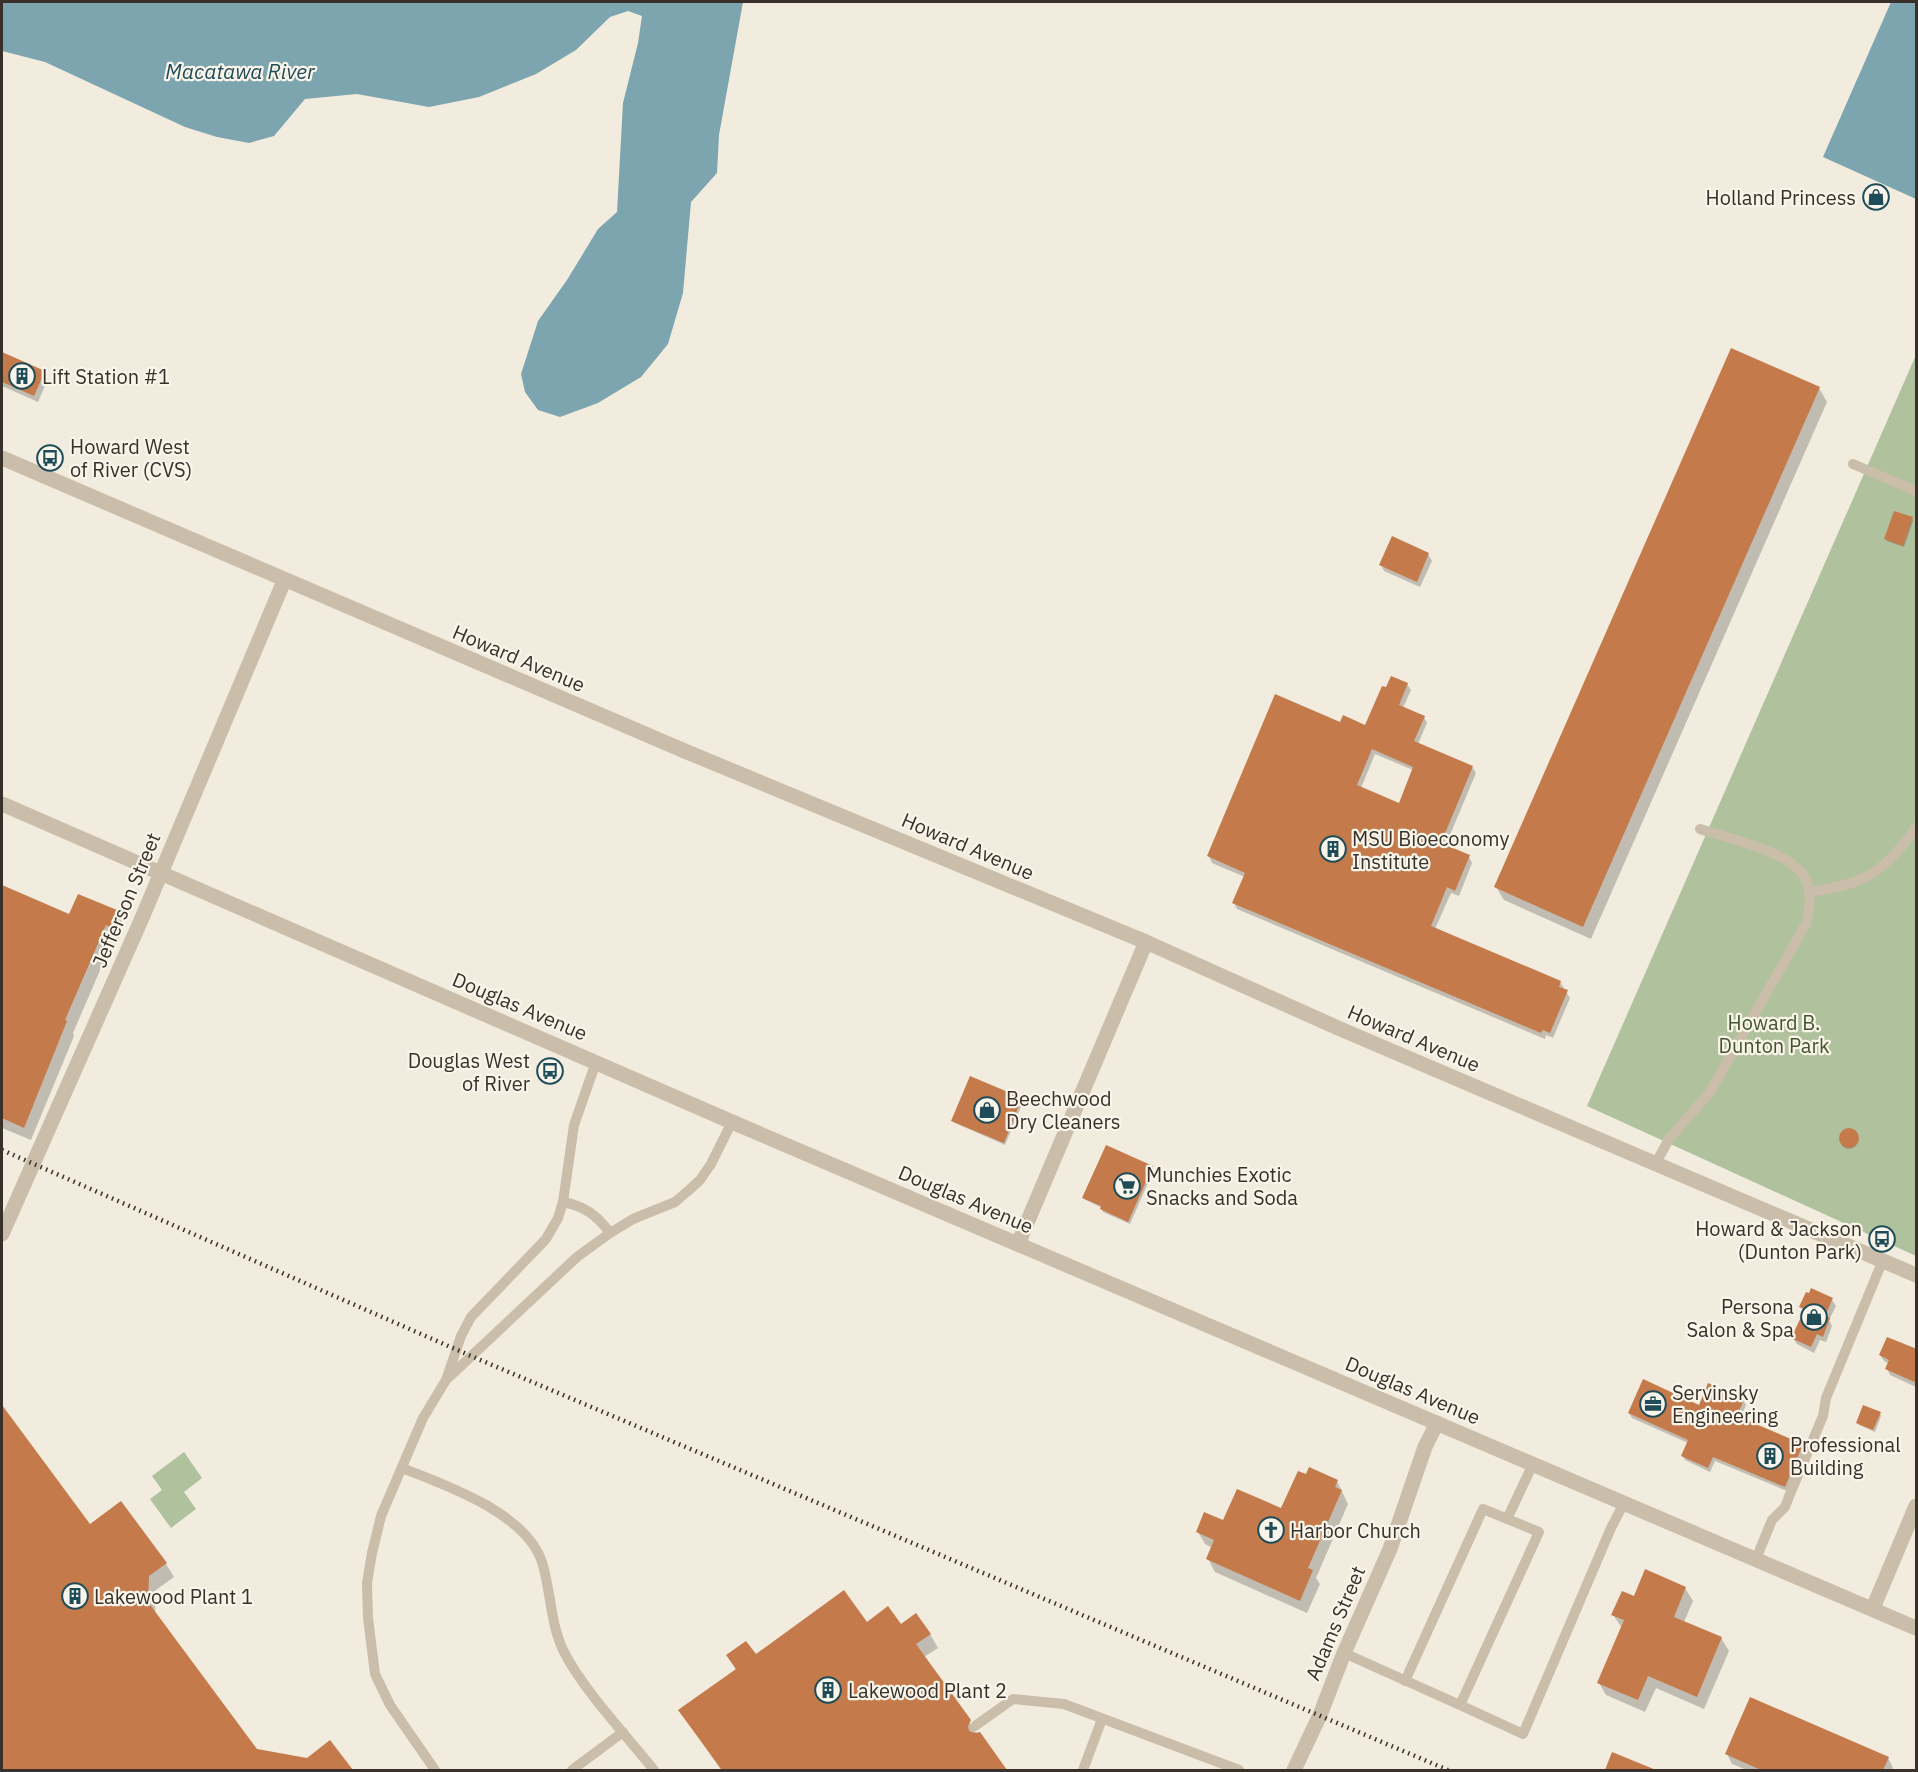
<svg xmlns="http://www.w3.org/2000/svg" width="1918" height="1772" font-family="'IBM Plex Sans',sans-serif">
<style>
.green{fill:#b0c19e}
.water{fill:#7da5af}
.shadow{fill:#0003;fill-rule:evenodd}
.building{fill:#c47a4a;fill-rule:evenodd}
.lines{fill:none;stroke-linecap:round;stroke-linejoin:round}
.service{stroke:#cabda9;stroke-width:10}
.minor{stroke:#cabda9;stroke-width:15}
.tertiary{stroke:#cabda9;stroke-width:15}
.rail{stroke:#383029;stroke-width:4.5;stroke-dasharray:1.5 4.5;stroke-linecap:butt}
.labels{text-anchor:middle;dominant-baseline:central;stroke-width:4.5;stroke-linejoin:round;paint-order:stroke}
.poi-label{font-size:20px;fill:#383029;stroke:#faf5ea;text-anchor:start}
.street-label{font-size:20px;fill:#383029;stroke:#faf5ea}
.park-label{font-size:20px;fill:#41562d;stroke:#faf5ea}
.water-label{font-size:21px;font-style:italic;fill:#1f4c59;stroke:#faf5ea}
</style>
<rect width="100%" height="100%" fill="#f2ecde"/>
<g class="green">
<path d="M1916,355V1256L1587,1106Z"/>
<path d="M184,1452L202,1478L184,1492L196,1509L171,1528L150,1499L162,1490L152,1476Z"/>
</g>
<g class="water">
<path d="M2,2H743L719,135L717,173L691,202L683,293L668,344L641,377L598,403L560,417L538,410L525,392L521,374L538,321L567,280L598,229L617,212L623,103L638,43L642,16L628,11L610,17L576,50L536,74L479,97L429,107L357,94L305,99L274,136L249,143L217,137L185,127L45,62L2,51Z"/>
<path d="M1891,2H1916V199L1823,157Z"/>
</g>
<g class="shadow">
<path d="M5,355L44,372L48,379L38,402L2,386V362Z"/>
<path d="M1819,388L1827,402L1591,939L1504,900L1496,887Z"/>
<path d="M1912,518L1913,521L1904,547L1887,541L1886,539Z"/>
<path d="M1428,554L1432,561L1420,587L1384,571L1381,565Z"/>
<path d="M1407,684L1411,690L1403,708L1424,717L1427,723L1418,744L1472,767L1476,773L1445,847L1469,857L1472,863L1459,896L1451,893L1435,929L1560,982L1570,998L1553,1038L1546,1035L1545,1039L1237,909L1234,903L1245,877L1212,863L1209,856L1341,724L1366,727ZM1375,754L1413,770L1400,805L1361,788Z"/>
<path d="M2,887L70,916L79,896L116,911L124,925L118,940L114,938L73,1033L74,1036L31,1140L2,1128Z"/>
<path d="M971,1078L1021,1100L1023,1102L1005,1145L955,1123L953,1121Z"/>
<circle cx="1849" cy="1140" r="9"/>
<path d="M1152,1167L1154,1169L1130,1224L1103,1212L1102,1208L1086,1200L1084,1198Z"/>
<path d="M1810,1295L1832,1300L1836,1306L1829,1320L1832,1326L1826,1342L1820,1340L1814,1353L1797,1344L1793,1338L1804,1314L1801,1307Z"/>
<path d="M1916,1351V1387L1890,1375L1887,1369L1889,1364L1884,1361L1880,1355Z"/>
<path d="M1743,1400L1746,1405L1740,1419L1802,1445L1805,1450L1787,1491L1715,1461L1710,1472L1685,1460L1683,1456L1688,1443L1632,1418L1629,1413L1700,1407Z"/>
<path d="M5,1412L90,1526L121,1503L166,1564L174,1577L156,1590L155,1614L256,1750L307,1759L330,1742L351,1770H2V1414Z"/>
<path d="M1880,1413L1881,1416L1875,1432L1859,1425L1858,1423Z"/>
<path d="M1337,1481L1348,1504L1316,1578L1320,1584L1307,1613L1215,1572L1208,1559L1213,1548L1205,1544L1198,1532L1224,1522L1282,1510Z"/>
<path d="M1685,1588L1693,1601L1684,1622L1721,1638L1729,1651L1704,1709L1656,1688L1645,1712L1606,1695L1599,1683L1622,1628L1613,1615L1635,1598Z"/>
<path d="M866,1624L901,1626L930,1634L938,1648L924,1657L977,1734H979L1006,1770H721L680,1711L736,1670L728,1656L755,1657Z"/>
<path d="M1613,1754L1652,1770H1606Z"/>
<path d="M1727,1754L1888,1758L1893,1768L1892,1770H1747L1732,1764Z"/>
</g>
<g class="building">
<path d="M1731,348L1820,387L1583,927L1494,887Z"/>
<path d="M2,352L45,371L34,396L2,382Z"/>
<path d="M1894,511L1913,517L1903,546L1884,539Z"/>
<path d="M1392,536L1429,553L1417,582L1379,565Z"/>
<path d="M1391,676L1408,683L1399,705L1425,716L1414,741L1473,766L1441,843L1470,855L1455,891L1447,887L1431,926L1561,981L1559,987L1568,990L1550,1033L1543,1030L1541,1033L1232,903L1245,873L1207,856L1275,694L1340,722L1343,715L1365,725L1382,686L1386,687ZM1372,749L1413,767L1399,803L1357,785Z"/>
<path d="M2,885L69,914L78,894L117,910L110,927L106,925L65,1020L67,1021L24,1128L2,1118Z"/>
<path d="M970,1076L1022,1098L1004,1143L951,1121Z"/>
<circle cx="1849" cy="1138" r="10"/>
<path d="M1106,1145L1153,1166L1128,1222L1100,1209L1101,1206L1082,1198Z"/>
<path d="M1811,1288L1833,1298L1825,1316L1830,1318L1823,1337L1817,1334L1811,1347L1791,1338L1805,1309L1799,1307L1806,1292L1809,1293Z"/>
<path d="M1887,1337L1917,1349V1383L1885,1369L1889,1360L1879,1355Z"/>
<path d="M1643,1379L1699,1405L1708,1383L1744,1399L1737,1416L1803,1444L1785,1487L1713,1457L1708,1468L1681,1456L1688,1440L1628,1413Z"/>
<path d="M2,1405L90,1524L121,1501L167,1563L149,1576L148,1602L257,1749L307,1758L330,1740L353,1770H2Z"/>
<path d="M1863,1405L1881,1412L1873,1430L1856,1423Z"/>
<path d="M1309,1467L1338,1480L1335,1487L1342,1490L1308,1568L1313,1570L1300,1601L1206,1559L1214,1540L1196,1532L1204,1512L1223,1520L1237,1489L1281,1508L1298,1471L1306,1474Z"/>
<path d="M1645,1569L1686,1587L1674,1617L1722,1637L1697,1697L1648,1676L1638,1700L1597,1683L1624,1620L1611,1615L1622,1591L1634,1596Z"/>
<path d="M844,1590L867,1622L888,1606L901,1624L916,1613L931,1634L916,1644L971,1720L968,1726L969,1731L975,1733L980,1732L1007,1770H722L678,1710L736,1669L726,1655L746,1641L756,1654Z"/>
<path d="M1750,1697L1889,1757L1883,1770H1761L1725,1754Z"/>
<path d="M1612,1752L1656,1770H1605Z"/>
</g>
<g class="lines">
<g class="service">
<path d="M1853,464L1916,491"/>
<path d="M1810,892C1825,889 1842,887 1857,881C1881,872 1902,848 1916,827"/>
<path d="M1656,1163L1669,1139L1710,1092L1806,924C1809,910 1812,896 1807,882C1796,852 1729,839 1700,829"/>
<path d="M563,1202C584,1206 597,1215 610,1233"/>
<path d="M448,1378L577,1257L610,1233L633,1219L675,1202L688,1191L700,1180L711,1164L732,1122"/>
<path d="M402,1468C446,1485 526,1513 542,1562C551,1591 550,1622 563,1650C583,1690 626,1735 654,1770"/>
<path d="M1507,1519L1533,1464"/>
<path d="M1756,1559L1772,1520L1785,1507L1790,1494L1823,1416L1826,1398L1883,1260"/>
<path d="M1344,1653L1460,1705L1539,1532L1483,1509L1405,1681"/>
<path d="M1460,1705L1523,1734L1611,1528L1624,1503"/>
<path d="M975,1726L1013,1699L1064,1704L1239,1770"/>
<path d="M435,1770L390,1705L375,1674L368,1618L367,1583L372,1553L381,1516L423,1418L446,1380L461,1336L471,1317L546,1239L558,1218L563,1202L574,1125L596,1062"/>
<path d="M572,1770L623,1732"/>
<path d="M1083,1770L1102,1719"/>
</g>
<g class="minor">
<path d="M2,458L687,752L1146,942L1338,1028L1916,1275"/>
<path d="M2,1234L142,918L284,581"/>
<path d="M1018,1244L1146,942"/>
<path d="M1873,1608L1916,1506"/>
<path d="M1294,1770L1320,1715L1344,1653L1390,1549L1425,1447L1437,1423"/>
</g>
<path class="tertiary" d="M2,804L732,1122L1916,1628"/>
<path class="rail" d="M2,1150L471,1356L1448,1770"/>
</g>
<defs>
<g id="shop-ring" transform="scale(1.35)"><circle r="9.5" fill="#faf5ea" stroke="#1f4c59" stroke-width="1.5"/><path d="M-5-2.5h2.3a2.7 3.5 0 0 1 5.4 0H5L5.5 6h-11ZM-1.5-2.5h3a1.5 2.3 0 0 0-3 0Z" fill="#1f4c59"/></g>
<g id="building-ring" transform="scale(1.35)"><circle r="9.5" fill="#faf5ea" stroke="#1f4c59" stroke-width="1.5"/><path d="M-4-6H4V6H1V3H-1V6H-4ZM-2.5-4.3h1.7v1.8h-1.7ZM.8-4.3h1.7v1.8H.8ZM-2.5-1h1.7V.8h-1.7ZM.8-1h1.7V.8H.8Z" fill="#1f4c59"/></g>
<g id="bus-ring" transform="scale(1.35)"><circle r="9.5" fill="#faf5ea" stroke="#1f4c59" stroke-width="1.5"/><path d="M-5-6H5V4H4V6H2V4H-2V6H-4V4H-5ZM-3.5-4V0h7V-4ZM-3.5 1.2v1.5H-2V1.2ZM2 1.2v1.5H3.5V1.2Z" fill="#1f4c59"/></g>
<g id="supermarket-ring" transform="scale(1.35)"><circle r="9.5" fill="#faf5ea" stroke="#1f4c59" stroke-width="1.5"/><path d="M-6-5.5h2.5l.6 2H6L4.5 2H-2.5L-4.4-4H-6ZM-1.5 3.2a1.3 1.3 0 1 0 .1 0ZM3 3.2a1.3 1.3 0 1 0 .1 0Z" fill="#1f4c59"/></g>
<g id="office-ring" transform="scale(1.35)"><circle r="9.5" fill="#faf5ea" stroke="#1f4c59" stroke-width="1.5"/><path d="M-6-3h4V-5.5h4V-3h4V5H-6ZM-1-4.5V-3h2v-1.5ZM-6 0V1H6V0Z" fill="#1f4c59"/></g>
<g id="church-ring" transform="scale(1.35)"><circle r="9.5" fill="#faf5ea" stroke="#1f4c59" stroke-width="1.5"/><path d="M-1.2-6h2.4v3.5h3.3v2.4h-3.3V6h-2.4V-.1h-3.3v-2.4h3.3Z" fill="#1f4c59"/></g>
</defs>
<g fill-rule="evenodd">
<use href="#shop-ring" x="1876" y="197"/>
<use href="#building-ring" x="22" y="376"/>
<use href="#bus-ring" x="50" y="458"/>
<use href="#building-ring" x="1333" y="849"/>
<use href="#bus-ring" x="550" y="1071"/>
<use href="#shop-ring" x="987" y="1110"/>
<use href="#supermarket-ring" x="1127" y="1186"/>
<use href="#bus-ring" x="1882" y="1239"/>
<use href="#shop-ring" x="1814" y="1317"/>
<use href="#office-ring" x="1653" y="1404"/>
<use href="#building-ring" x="1770" y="1456"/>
<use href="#church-ring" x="1271" y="1530"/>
<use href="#building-ring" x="75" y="1596"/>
<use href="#building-ring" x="828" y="1690"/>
</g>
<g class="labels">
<g class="poi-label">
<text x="1856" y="197" text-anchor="end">Holland Princess</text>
<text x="42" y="376">Lift Station #1</text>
<text x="70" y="446">Howard West<tspan x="70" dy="23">of River (CVS)</tspan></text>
<text x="1352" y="838">MSU Bioeconomy<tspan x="1352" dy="23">Institute</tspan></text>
<text x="530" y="1060" text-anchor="end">Douglas West<tspan x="530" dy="23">of River</tspan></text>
<text x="1006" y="1098">Beechwood<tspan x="1006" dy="23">Dry Cleaners</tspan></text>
<text x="1146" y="1174">Munchies Exotic<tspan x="1146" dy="23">Snacks and Soda</tspan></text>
<text x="1862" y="1228" text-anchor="end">Howard &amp; Jackson<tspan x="1862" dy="23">(Dunton Park)</tspan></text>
<text x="1794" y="1306" text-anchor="end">Persona<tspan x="1794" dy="23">Salon &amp; Spa</tspan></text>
<text x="1672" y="1392">Servinsky<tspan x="1672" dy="23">Engineering</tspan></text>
<text x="1790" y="1444">Professional<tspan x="1790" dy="23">Building</tspan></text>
<text x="1290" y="1530">Harbor Church</text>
<text x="94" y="1596">Lakewood Plant 1</text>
<text x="848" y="1690">Lakewood Plant 2</text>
</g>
<g class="street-label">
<text transform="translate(519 658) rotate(23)">Howard Avenue</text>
<text transform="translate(968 846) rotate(23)">Howard Avenue</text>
<text transform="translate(126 900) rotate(-67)">Jefferson Street</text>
<text transform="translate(520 1006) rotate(23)">Douglas Avenue</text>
<text transform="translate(1414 1038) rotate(23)">Howard Avenue</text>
<text transform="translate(966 1199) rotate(23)">Douglas Avenue</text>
<text transform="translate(1413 1390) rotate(23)">Douglas Avenue</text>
<text transform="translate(1335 1623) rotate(-67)">Adams Street</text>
</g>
<g class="park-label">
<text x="1774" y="1022">Howard B.<tspan x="1774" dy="23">Dunton Park</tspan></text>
</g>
<g class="water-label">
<text x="240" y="71">Macatawa River</text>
</g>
</g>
<rect width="1918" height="1772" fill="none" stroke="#383029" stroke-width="6"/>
</svg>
